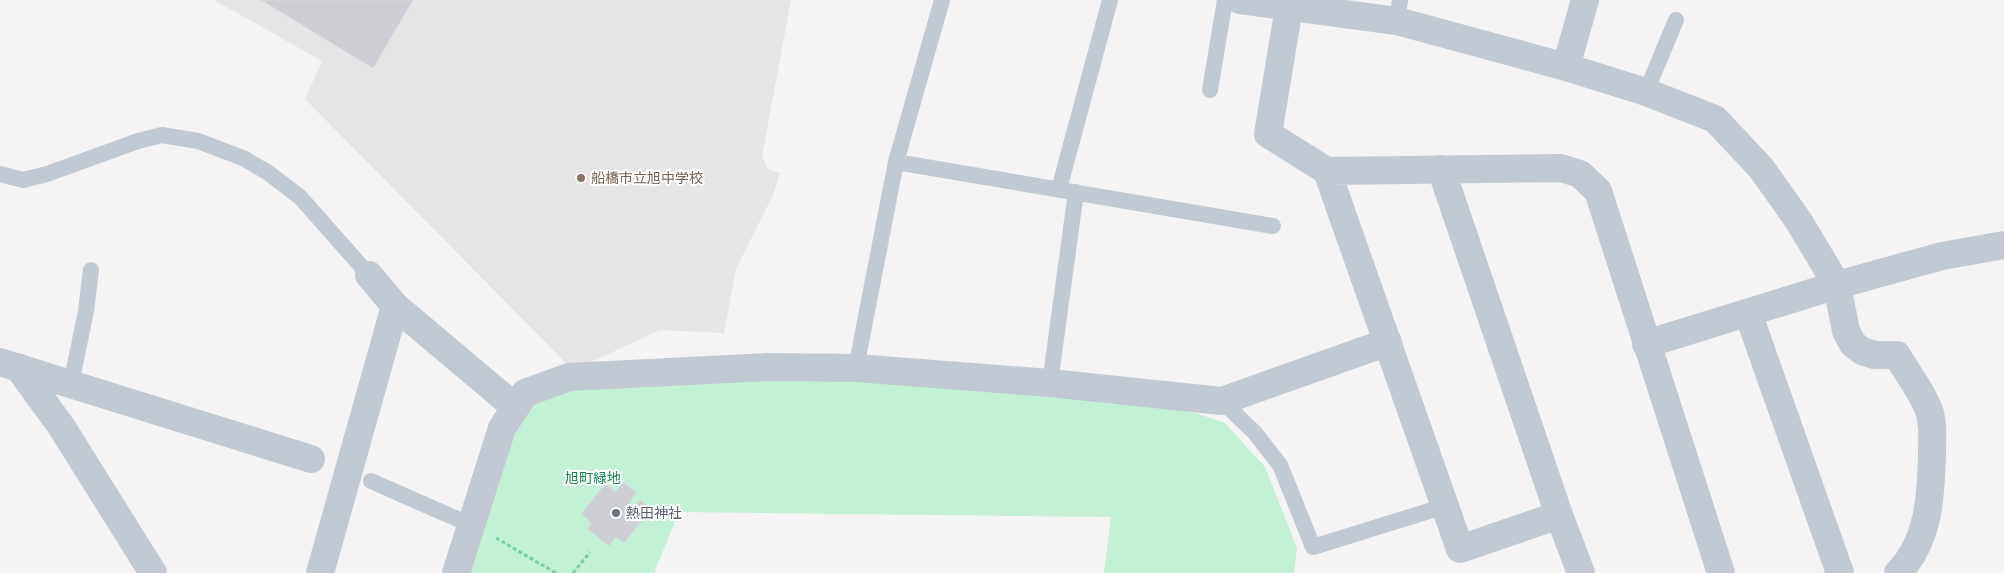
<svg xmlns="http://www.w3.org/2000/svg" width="2004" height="573" font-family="'PT Sans Narrow','Noto Sans JP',sans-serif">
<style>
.education{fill:#e6e4e5}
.green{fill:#c3f1d5}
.building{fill:#cdcfd5;stroke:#d7d9de}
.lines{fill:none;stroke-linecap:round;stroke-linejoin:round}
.path{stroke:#7ad0a6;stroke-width:3;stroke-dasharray:4 2.5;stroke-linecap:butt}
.service{stroke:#c1cad2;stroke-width:16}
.minor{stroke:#c1cad2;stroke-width:28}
.education-dot{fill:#8d6e63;stroke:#fff;stroke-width:2}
.worship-dot{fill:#6b7280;stroke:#fff;stroke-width:2}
.labels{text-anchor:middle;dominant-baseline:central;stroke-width:4;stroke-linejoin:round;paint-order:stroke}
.education-label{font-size:14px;fill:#785e54;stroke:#fff;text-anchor:start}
.park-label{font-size:14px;fill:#17864f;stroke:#fff}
.worship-label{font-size:14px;fill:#5b616d;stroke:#fff;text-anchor:start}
</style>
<rect width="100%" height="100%" fill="#f5f3f3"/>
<path class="education" d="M214,0H791L762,156L768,169L780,173L773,195L736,269L724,333L660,330L589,363H566L305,99L322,61Z"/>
<path class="green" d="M769,378L857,381L1048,393L1181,408L1225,423L1265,467L1297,548L1294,573H1104L1111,517L679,512L654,573H466L512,433L533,401L565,388Z"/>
<path class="building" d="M261,0H413L373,68Z
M623,482L636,493L629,502L635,507L640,500L651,509L624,543L616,537L609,546L588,529L592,523L581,514L605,484L616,492Z"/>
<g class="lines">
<path class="path" d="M496,538L556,573
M573,573L590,552"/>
<path class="service" d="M1397,21L1400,0
M1210,90L1225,0
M1646,92L1676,20
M896,162L1273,226
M0,174L23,180L47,174L138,141L162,135L198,141L243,158L267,172L300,197L369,275
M1059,189L1110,0
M856,368L896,162L942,0
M1050,383L1076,192
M71,384L86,311L91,270
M1222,401L1255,433L1280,465L1313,547L1445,506
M371,481L471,525"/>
<path class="minor" d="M1240,0L1397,21L1566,67L1646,92L1715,119L1761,168L1798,220L1837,285L1846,331L1853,344L1862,351L1875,355H1897C1906,371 1922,392 1928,408C1934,422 1932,439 1932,454C1931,496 1929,541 1898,573
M1289,7L1268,134L1327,171L1561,168L1580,174L1598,191L1721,573
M1566,67L1585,0
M1441,169L1559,515L1581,573
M1327,171L1460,549L1559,515
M369,275L395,306L515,407
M1748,313L1840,573
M1646,344L1837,285L1942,256L2004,245
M0,362L311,459
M18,367L61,426L153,573
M320,573L395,306
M456,573L502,428L525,393L569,377L768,367L856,368L1050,383L1222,401L1388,342"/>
</g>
<circle class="education-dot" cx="581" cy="178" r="5"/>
<circle class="worship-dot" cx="616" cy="513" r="5"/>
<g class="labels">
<g class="education-label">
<text x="591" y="178">船橋市立旭中学校</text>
</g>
<g class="park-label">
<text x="593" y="478">旭町緑地</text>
</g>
<g class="worship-label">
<text x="626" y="513">熱田神社</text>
</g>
</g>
</svg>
